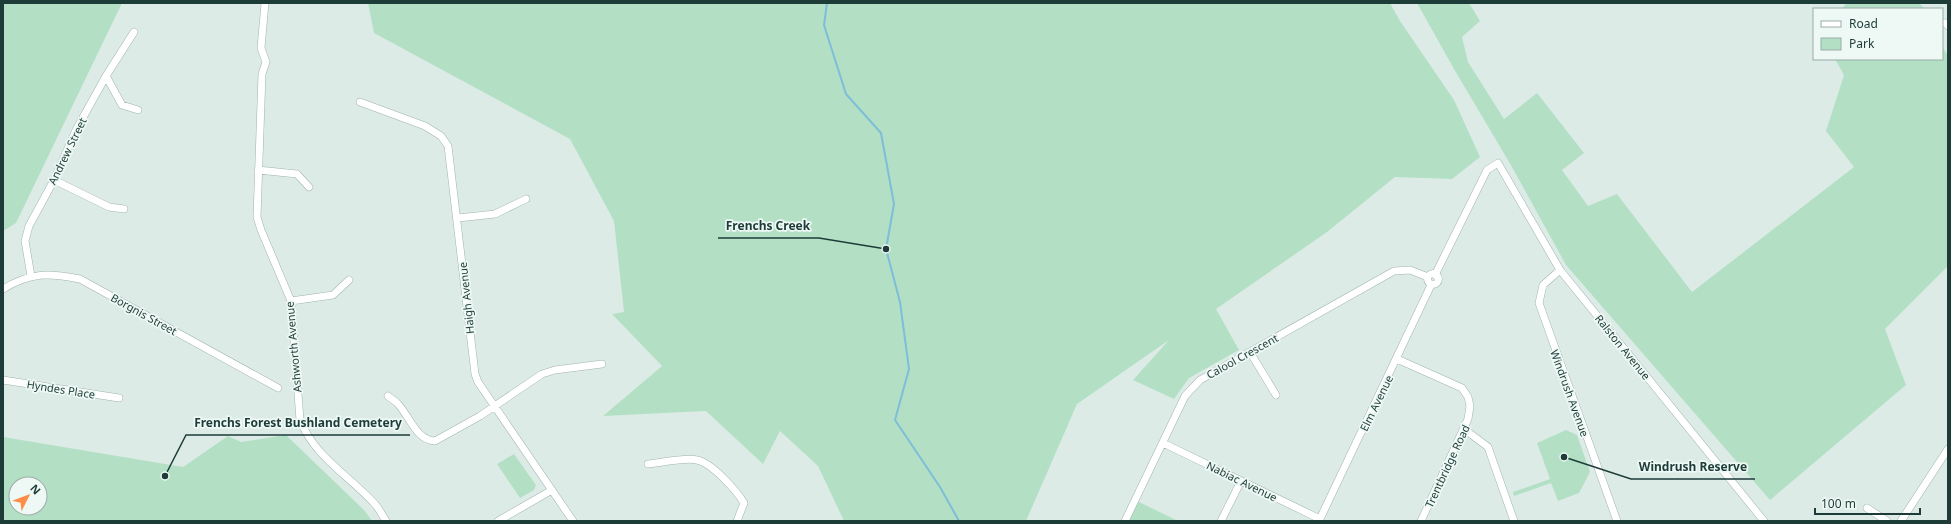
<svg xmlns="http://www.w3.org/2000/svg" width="1951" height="524" font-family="'Noto Sans',sans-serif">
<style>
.green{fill:#b3e0c5;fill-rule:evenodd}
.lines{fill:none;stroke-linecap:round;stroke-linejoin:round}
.stream{stroke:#7dbed8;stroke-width:2}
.minor-casing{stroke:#a0b3af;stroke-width:8}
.minor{stroke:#fff;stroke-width:7}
.labels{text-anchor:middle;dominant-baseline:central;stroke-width:3.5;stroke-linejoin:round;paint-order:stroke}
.street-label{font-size:11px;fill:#1d3c38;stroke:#eef8f4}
.leader{fill:none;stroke:#1d3c38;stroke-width:1.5}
.callout-dot{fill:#1d3c38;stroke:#eef8f4;stroke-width:1.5}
.callout-label{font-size:12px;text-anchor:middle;font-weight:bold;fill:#1d3c38;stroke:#eef8f4;stroke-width:3.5;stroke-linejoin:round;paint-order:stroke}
</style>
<rect width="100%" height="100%" fill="#ddebe7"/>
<path class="green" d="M3,3H122L16,223L3,231Z
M368,3H1390L1400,21L1454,100L1480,157L1452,179L1395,177L1327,232L1216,309L1239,350L1189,378L1174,399L1133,380L1169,340L1077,404L1026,521H844L818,466L780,431L763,464L706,411L603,416L662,366L612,314L624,312L614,221L570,139L374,33Z
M1417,3H1469L1480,21L1462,37L1468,62L1504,119L1537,93L1584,153L1562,170L1588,206L1617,194L1692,292L1854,167L1826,131L1844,75L1835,59H1942V47L1948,55V266L1885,329L1906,385L1770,500L1566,265L1512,167L1454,69Z
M1846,3H1919L1925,9H1842Z
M1566,430L1577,435L1590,472L1579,493L1558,501L1551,483L1514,496L1513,492L1550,479L1537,443Z
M286,435L365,511L372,521H3V437L183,467L228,436L241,442ZM16,484H40V508H16Z
M514,454L536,485L534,490L520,498L497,464Z
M1135,500L1178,521H1125Z"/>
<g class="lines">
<path class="stream" d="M827,3L824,25L846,94L881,133L894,204L886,249L900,302L909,369L895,420L940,487L959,521"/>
<g class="minor-casing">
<path id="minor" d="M265,3L261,48L266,62L262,74L257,217L261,230L291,301L300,420C315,457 348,475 374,503C379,508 382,515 386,521
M1945,23L1948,26
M106,76L122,105L138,110
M360,102L425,126L441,136L448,146L475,374L478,382L573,521
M258,170L297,174L309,187
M54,180L109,207L124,209
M458,218L495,214L526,199
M1560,270L1543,285L1539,303L1617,521
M1427.5 279a5.5 5.5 0 1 1 11 0a5.5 5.5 0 1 1-11 0Z
M1435,275L1487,170L1498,163L1560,270L1764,521
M31,276L25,241L29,226L54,180L76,130L106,76L134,32
M3,289C31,272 49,273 80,279L278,388
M291,301L333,295L349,280
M1250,352L1276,395
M1397,359L1462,388L1468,397L1470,406L1468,419L1421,521
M3,380L119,398
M388,396C391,399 396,401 398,404C410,417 416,440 435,441L480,416L542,374L555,370L602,364
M1464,429L1488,447L1514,521
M1163,443L1320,519
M648,464C661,463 685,457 697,460C712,463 736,490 744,503L737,521
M1867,508L1887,521
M498,521L552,490
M1125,521L1185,396L1200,380L1394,271L1410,270L1428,277
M1221,521L1241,481
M1319,521L1431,285
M1901,521L1948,449"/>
</g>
<use href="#minor" class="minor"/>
</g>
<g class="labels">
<g class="street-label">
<text transform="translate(67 151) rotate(-64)">Andrew Street</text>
<text transform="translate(466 298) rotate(-96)">Haigh Avenue</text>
<text transform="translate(144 314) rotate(29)">Borgnis Street</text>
<text transform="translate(293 347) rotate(-95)">Ashworth Avenue</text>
<text transform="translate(1623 347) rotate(51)">Ralston Avenue</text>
<text transform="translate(1242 356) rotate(-29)">Calool Crescent</text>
<text transform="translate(61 389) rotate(9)">Hyndes Place</text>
<text transform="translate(1570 393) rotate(70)">Windrush Avenue</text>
<text transform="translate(1376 403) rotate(-64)">Elm Avenue</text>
<text transform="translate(1447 466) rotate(-65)">Trentbridge Road</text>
<text transform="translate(1242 481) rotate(26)">Nabiac Avenue</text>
</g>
</g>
<path class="leader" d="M886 249L819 238H718M165 476L186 435H410M1564 457L1631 479H1755"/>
<g class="callout-dot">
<circle cx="886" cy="249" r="4"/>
<circle cx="165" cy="476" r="4"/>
<circle cx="1564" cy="457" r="4"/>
</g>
<g class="callout-label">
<text x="768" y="230">Frenchs Creek</text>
<text x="298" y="427">Frenchs Forest Bushland Cemetery</text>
<text x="1693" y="471">Windrush Reserve</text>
</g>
<rect width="1951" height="524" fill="none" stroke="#1d3c38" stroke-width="8"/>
<rect x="1813" y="8" width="130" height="52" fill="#eef8f4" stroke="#9aada9"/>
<rect x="1821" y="21" width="20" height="6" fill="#ffffff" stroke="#9aada9"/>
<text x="1849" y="28" font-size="12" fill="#1d3c38">Road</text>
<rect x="1821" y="38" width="20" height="12" fill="#b3e0c5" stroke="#9aada9"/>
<text x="1849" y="48" font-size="12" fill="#1d3c38">Park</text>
<g transform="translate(28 496) rotate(48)"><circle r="19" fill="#eef8f4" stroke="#9aada9"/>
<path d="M0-3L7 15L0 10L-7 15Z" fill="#ff8d47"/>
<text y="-6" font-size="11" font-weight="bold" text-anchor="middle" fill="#1d3c38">N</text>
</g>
<path d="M1815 508v6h105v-6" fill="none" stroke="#1d3c38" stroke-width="2"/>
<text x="1821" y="508" font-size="12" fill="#1d3c38" stroke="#eef8f4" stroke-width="3" paint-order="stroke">100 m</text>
</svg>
